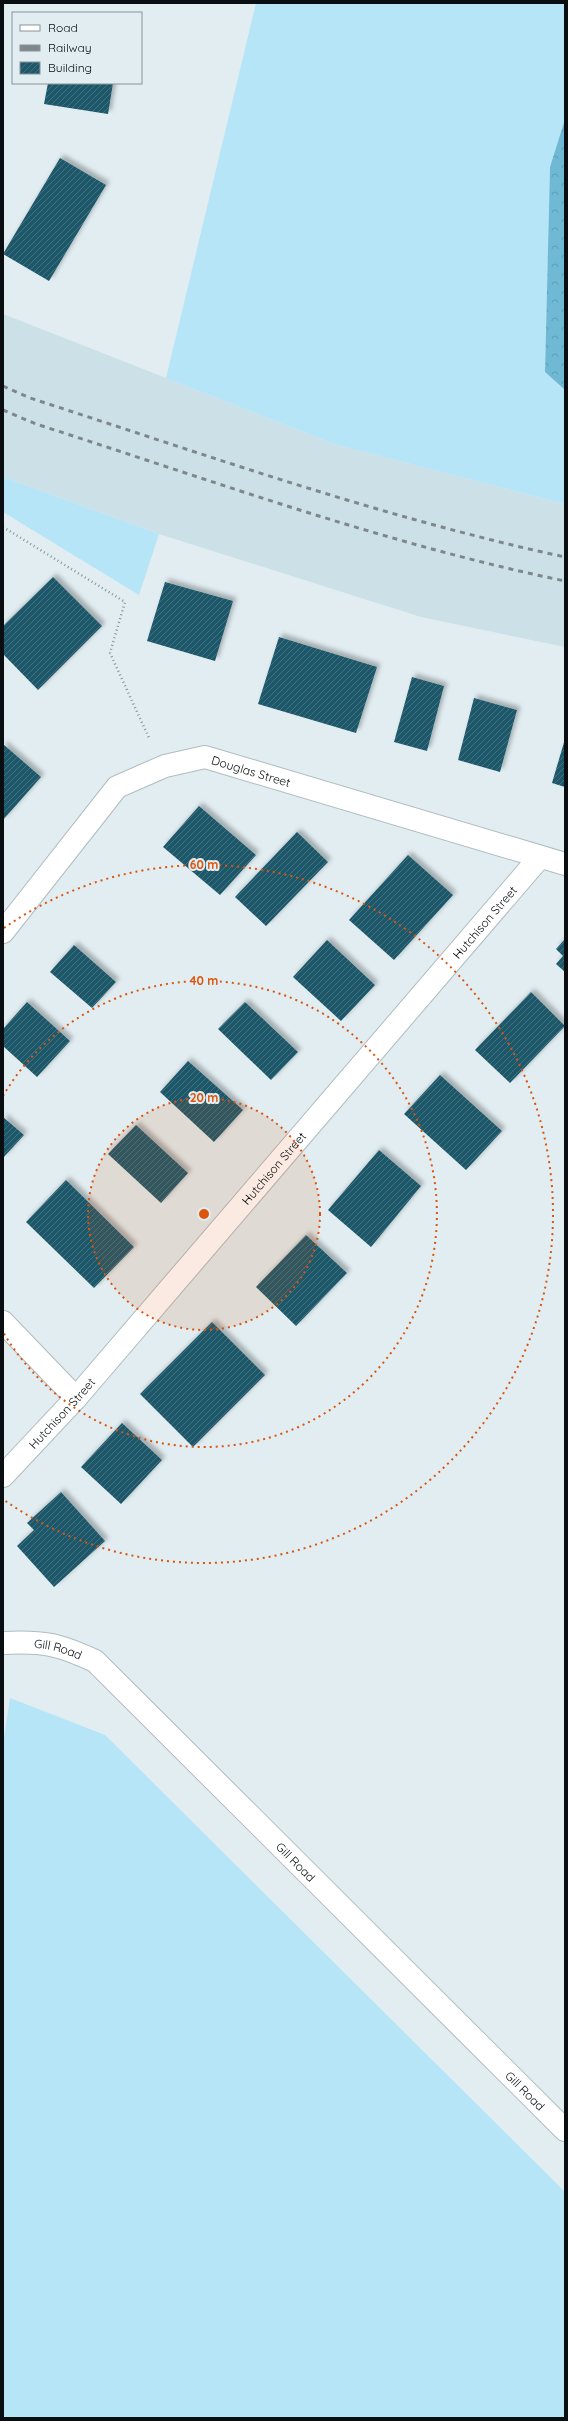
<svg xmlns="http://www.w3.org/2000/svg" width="568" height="2421" font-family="Quicksand,sans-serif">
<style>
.built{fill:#cce0e8}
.grass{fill:#b6e5f7}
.forest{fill:url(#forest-crowns)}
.building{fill:url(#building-hatch);filter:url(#shadow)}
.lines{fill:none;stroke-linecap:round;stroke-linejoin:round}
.minor-casing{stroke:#b0bcc0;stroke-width:24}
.path{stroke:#8a9296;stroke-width:2.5;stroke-dasharray:1 3;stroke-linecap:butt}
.minor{stroke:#fff;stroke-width:22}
.rail{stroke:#7f878a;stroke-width:3;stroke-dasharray:5 5;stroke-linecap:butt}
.ring{fill:none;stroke:#dd550c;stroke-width:2;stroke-dasharray:2 4}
.labels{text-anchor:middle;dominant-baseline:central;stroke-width:4;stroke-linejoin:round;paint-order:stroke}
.street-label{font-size:12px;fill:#0a0e10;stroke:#e1edf1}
.centre{fill:#dd550c;stroke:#e1edf1;stroke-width:2}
.ring-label{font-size:12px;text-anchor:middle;font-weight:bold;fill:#dd550c;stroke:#e1edf1;stroke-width:4;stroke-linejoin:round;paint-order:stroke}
</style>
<defs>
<pattern id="forest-crowns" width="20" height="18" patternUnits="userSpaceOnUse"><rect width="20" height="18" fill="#6fb9d4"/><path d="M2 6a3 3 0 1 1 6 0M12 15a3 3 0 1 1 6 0" fill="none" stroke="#5f9eb5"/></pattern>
<pattern id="building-hatch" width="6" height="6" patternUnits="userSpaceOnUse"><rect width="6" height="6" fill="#1f586b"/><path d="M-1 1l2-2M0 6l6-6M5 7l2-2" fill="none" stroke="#45707e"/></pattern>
<filter id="shadow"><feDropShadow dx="3.5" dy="-3.5" stdDeviation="2" flood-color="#0004"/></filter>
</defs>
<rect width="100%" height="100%" fill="#e1edf1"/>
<path class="built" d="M3,314L334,444L565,504V647L421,617L159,534L3,477Z"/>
<path class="grass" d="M256,3H565V119L550,167L545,372L565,390V504L334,444L166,378Z
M3,477L159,534L139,595L3,512Z
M10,1698L105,1735L565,2192V2418H3V1744Z"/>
<path class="forest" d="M565,119V390L545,372L550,167Z"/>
<path class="building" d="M48,83H113L108,114L44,104Z
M60,158L106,185L49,281L3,254Z
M53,577L102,626L38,690L3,654V626Z
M165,582L233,601L215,661L147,641Z
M279,637L377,667L356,733L258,704Z
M412,677L444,686L427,751L394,742Z
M474,698L517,710L500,772L458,760Z
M565,739V787L552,783Z
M3,744L41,777L3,820Z
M199,806L256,855L220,895L163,847Z
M297,832L328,862L266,926L235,897Z
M408,855L453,895L394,960L349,920Z
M565,939V972L556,964L563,956L556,949Z
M327,940L375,985L341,1021L293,977Z
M74,945L116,982L92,1008L50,972Z
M531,992L565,1026L510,1083L475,1050Z
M27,1002L70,1041L37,1077L3,1046V1029Z
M245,1002L298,1052L271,1080L218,1029Z
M188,1061L243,1110L214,1142L160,1092Z
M440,1075L502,1131L466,1170L404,1114Z
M3,1117L24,1135L3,1158Z
M136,1125L188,1173L161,1203L108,1154Z
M379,1150L421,1186L371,1247L328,1210Z
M66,1180L134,1247L94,1288L26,1222Z
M306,1235L347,1273L296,1326L256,1287Z
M212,1322L265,1375L193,1447L140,1394Z
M122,1423L162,1460L121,1504L81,1467Z
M61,1492L105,1541L54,1587L17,1546L34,1530L27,1523Z"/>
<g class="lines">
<g class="minor-casing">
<g id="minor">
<path id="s1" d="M3,932L117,787L165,766L205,757L565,864"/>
<path d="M3,1322L76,1398"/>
<path id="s2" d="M3,1476L76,1398L540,857"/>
<path id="s3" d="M3,1643C44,1641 58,1644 95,1661L565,2130"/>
</g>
</g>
<path class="path" d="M3,527L125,602L110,653L149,738"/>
<use href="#minor" class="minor"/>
<path class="rail" d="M3,386L30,398C207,455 383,518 565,557
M3,410L36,424C211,480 385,544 565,581"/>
</g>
<circle cx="204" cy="1214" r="116" fill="#dd550c" fill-opacity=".12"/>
<g class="ring">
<circle cx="204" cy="1214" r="116"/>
<path d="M3 1096A233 233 0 1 1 3 1332"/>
<path d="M4 928A349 349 0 1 1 4 1500"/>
</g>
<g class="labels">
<g class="street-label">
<text stroke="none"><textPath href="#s1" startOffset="326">Douglas Street</textPath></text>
<text stroke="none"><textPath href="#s2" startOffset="734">Hutchison Street</textPath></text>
<text stroke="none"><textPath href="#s2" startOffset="410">Hutchison Street</textPath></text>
<text stroke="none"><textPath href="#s2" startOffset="86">Hutchison Street</textPath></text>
<text stroke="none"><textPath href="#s3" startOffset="56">Gill Road</textPath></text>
<text stroke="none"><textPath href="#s3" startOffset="379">Gill Road</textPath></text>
<text stroke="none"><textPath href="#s3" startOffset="703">Gill Road</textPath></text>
</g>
</g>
<circle cx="204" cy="1214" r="6" class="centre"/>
<g class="ring-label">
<text x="204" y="869">60 m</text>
<text x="204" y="985">40 m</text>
<text x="204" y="1102">20 m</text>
</g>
<rect width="568" height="2421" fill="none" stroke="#0a0e10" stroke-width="8"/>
<rect x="12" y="12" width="130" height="72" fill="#e1edf1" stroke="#8b9497"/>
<rect x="20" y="25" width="20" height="6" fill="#ffffff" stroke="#8b9497"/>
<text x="48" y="32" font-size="12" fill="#0a0e10">Road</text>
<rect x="20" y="45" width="20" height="6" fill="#7f878a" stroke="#8b9497"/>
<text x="48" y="52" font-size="12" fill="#0a0e10">Railway</text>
<rect x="20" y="62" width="20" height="12" fill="url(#building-hatch)" stroke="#8b9497"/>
<text x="48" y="72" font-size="12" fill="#0a0e10">Building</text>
</svg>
